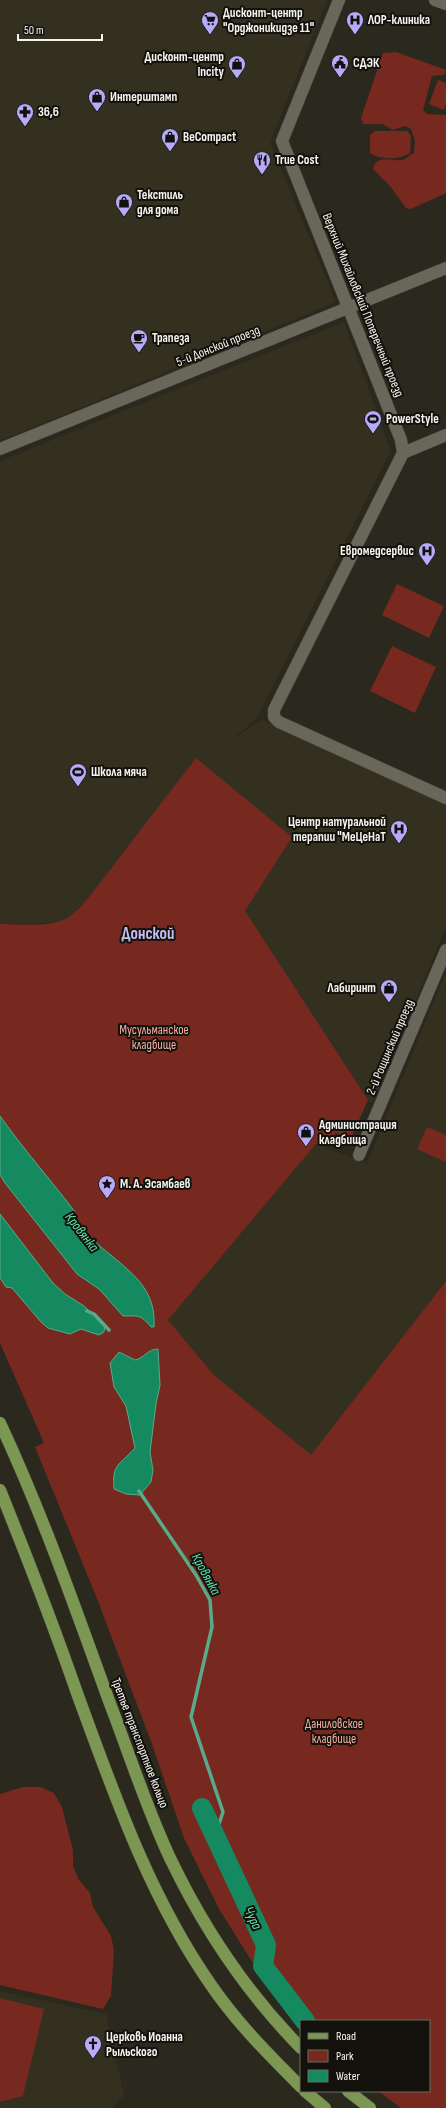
<svg xmlns="http://www.w3.org/2000/svg" width="446" height="2108" font-family="'Sofia Sans Condensed',sans-serif">
<style>
.built{fill:#343020}
.green{fill:#77291f}
.water{fill:#158a60;stroke:#58aa8b}
.lines{fill:none;stroke-linecap:round;stroke-linejoin:round}
.stream{stroke:#58aa8b;stroke-width:3.5}
.river{stroke:#158a60;stroke-width:20}
.street-casing{stroke:#45433b;stroke-width:13}
.secondary-casing{stroke:#45433b;stroke-width:13}
.primary-casing{stroke:#45433b;stroke-width:13}
.street{stroke:#69665a;stroke-width:12}
.secondary{stroke:#69665a;stroke-width:12}
.primary{stroke:#7c9751;stroke-width:12}
.labels{text-anchor:middle;dominant-baseline:central;stroke-width:4;stroke-linejoin:round;paint-order:stroke}
.poi-label{font-size:13px;font-weight:bold;fill:#f6f4ee;stroke:#12110c;text-anchor:start}
.street-label{font-size:13px;fill:#f6f4ee;stroke:#12110c}
.park-label{font-size:13px;fill:#f6ada1;stroke:#12110c}
.water-label{font-size:14px;font-style:italic;fill:#5ce7ac;stroke:#12110c}
.district-label{font-size:17px;font-weight:bold;fill:#c4bcf5;stroke:#12110c}
</style>
<rect width="100%" height="100%" fill="#2b281e"/>
<path class="built" d="M0,0H327L270,142L336,302L0,441Z
M344,322L391,451L256,719L231,740L262,720L446,804V927L373,1103L368,1100L343,1065L244,911L197,758L89,897L74,913L62,921L48,923L0,924V461Z
M446,972V1281L311,1456L214,1375L168,1320L316,1144L367,1164Z
M0,1991L106,2014L124,2095L112,2108H0Z"/>
<path class="green" d="M396,52L446,70L444,75L432,76L423,110L427,114L446,115V193L411,209L406,208L390,186L373,169C377,153 391,162 403,160C406,159 410,155 414,153L415,141L411,129L405,126L393,130L382,124H363L361,118L383,53Z
M438,80L446,83V104L444,110L429,104Z
M375,131H407L411,136L410,153C400,160 380,160 370,153V135Z
M397,584L444,606L429,638L382,615Z
M392,646L436,667L415,713L370,691Z
M196,758L292,837L245,911L368,1100L350,1140L336,1133L330,1139L316,1144L168,1320L214,1375L311,1455L446,1281V2108H401L378,2091H429V2021L301,2022L287,2007L251,1960L219,1909L184,1838L152,1744L98,1601L35,1447L44,1443L0,1343V924C17,924 48,927 63,920C74,915 81,906 89,897Z
M427,1127L446,1135V1162L417,1149Z
M23,1787H40L54,1793L62,1807L73,1850V1866L79,1880L90,1893L93,1907L111,1936L114,1950L111,1996L103,2009L0,1985V1794Z
M0,1998L44,2009L23,2096L0,2102Z"/>
<path class="water" d="M0,1116C24,1150 51,1180 75,1212L71,1217C83,1232 97,1244 112,1256C136,1276 156,1292 154,1327H151C140,1314 139,1316 123,1316L99,1289L77,1274L5,1183L0,1175Z
M0,1214L53,1283L65,1294L84,1306L105,1326L104,1332L99,1335L81,1329L70,1334L48,1328L41,1322L12,1288L6,1287L0,1278Z
M158,1349L160,1385L156,1404L150,1452L153,1470L151,1482L140,1495L126,1494L114,1489C112,1463 119,1466 135,1448L126,1406L114,1387L110,1363L119,1352L135,1360C144,1358 148,1349 158,1349Z"/>
<g class="lines">
<path class="stream" d="M87,1311L94,1314L109,1330
M139,1491L196,1575L210,1600L212,1627L191,1717L223,1812L215,1836"/>
<path class="river" d="M202,1808L266,1945L263,1966L305,2021"/>
<g class="street-casing">
<path id="street" d="M339,0L282,141L401,440L403,453L274,710V717L279,722L446,798
M0,449L446,268
M403,453L446,435
M359,1155L446,950"/>
</g>
<g class="secondary-casing">
<path id="secondary" d="M435,0L446,4"/>
</g>
<g class="primary-casing">
<path id="primary" d="M0,1423C42,1513 75,1607 109,1701C129,1753 146,1807 170,1858C203,1927 247,1993 301,2048
M0,1490C27,1557 53,1624 77,1693C114,1794 149,1896 211,1985C237,2023 269,2055 301,2087
M305,2091L325,2108
M348,2091L370,2108"/>
</g>
<use href="#street" class="street"/>
<use href="#secondary" class="secondary"/>
<use href="#primary" class="primary"/>
</g>
<defs>
<g id="supermarket-pin" transform="scale(0.9)"><path d="M0 17L-7.5 6A9.5 9.5 0 1 1 7.5 6Z" fill="#b7abf8" stroke="#12110c"/><path d="M-6-5.5h2.5l.6 2H6L4.5 2H-2.5L-4.4-4H-6ZM-1.5 3.2a1.3 1.3 0 1 0 .1 0ZM3 3.2a1.3 1.3 0 1 0 .1 0Z" fill="#111"/></g>
<g id="hospital-pin" transform="scale(0.9)"><path d="M0 17L-7.5 6A9.5 9.5 0 1 1 7.5 6Z" fill="#b7abf8" stroke="#12110c"/><path d="M-5-5h3v3.5h4V-5h3V5h-3V1.5h-4V5h-3Z" fill="#111"/></g>
<g id="civic-pin" transform="scale(0.9)"><path d="M0 17L-7.5 6A9.5 9.5 0 1 1 7.5 6Z" fill="#b7abf8" stroke="#12110c"/><path d="M-.6-6.5H3V-4.5H.6V-3L4-1V1h2V6H-6V1h2V-1L-.6-3ZM-1.2 2.5V6h2.4V2.5Z" fill="#111"/></g>
<g id="shop-pin" transform="scale(0.9)"><path d="M0 17L-7.5 6A9.5 9.5 0 1 1 7.5 6Z" fill="#b7abf8" stroke="#12110c"/><path d="M-5-2.5h2.3a2.7 3.5 0 0 1 5.4 0H5L5.5 6h-11ZM-1.5-2.5h3a1.5 2.3 0 0 0-3 0Z" fill="#111"/></g>
<g id="pharmacy-pin" transform="scale(0.9)"><path d="M0 17L-7.5 6A9.5 9.5 0 1 1 7.5 6Z" fill="#b7abf8" stroke="#12110c"/><path d="M-2-6h4v4h4v4h-4v4h-4v-4h-4v-4h4Z" fill="#111"/></g>
<g id="restaurant-pin" transform="scale(0.9)"><path d="M0 17L-7.5 6A9.5 9.5 0 1 1 7.5 6Z" fill="#b7abf8" stroke="#12110c"/><path d="M-5-6h1v4h1v-4h1v4h1v-4h1v5L-1.5 .5V6h-2V.5L-5-1ZM5-6V6H3V1.5H1.5Q1.5-4 5-6Z" fill="#111"/></g>
<g id="cafe-pin" transform="scale(0.9)"><path d="M0 17L-7.5 6A9.5 9.5 0 1 1 7.5 6Z" fill="#b7abf8" stroke="#12110c"/><path d="M-5.5-4.5H6V0H3Q3 3.5 0 3.5H-2.5Q-5.5 3.5-5.5 0ZM3-3.2v2h1.7v-2ZM-6 4.5H4V6H-6Z" fill="#111"/></g>
<g id="stadium-pin" transform="scale(0.9)"><path d="M0 17L-7.5 6A9.5 9.5 0 1 1 7.5 6Z" fill="#b7abf8" stroke="#12110c"/><path d="M0-5a6.5 5 0 1 0 0 10a6.5 5 0 1 0 0-10ZM-3.5-1.8h7v3.6h-7Z" fill="#111"/></g>
<g id="sight-pin" transform="scale(0.9)"><path d="M0 17L-7.5 6A9.5 9.5 0 1 1 7.5 6Z" fill="#b7abf8" stroke="#12110c"/><path d="M0-6L1.8-2.2L6-1.7L2.9 1.2L3.7 5.4L0 3.3L-3.7 5.4L-2.9 1.2L-6-1.7L-1.8-2.2Z" fill="#111"/></g>
<g id="church-pin" transform="scale(0.9)"><path d="M0 17L-7.5 6A9.5 9.5 0 1 1 7.5 6Z" fill="#b7abf8" stroke="#12110c"/><path d="M-1.2-6h2.4v3.5h3.3v2.4h-3.3V6h-2.4V-.1h-3.3v-2.4h3.3Z" fill="#111"/></g>
</defs>
<g fill-rule="evenodd">
<use href="#supermarket-pin" x="210" y="20"/>
<use href="#hospital-pin" x="355" y="20"/>
<use href="#civic-pin" x="340" y="63"/>
<use href="#shop-pin" x="237" y="64"/>
<use href="#shop-pin" x="97" y="97"/>
<use href="#pharmacy-pin" x="25" y="112"/>
<use href="#shop-pin" x="170" y="137"/>
<use href="#restaurant-pin" x="262" y="160"/>
<use href="#shop-pin" x="124" y="202"/>
<use href="#cafe-pin" x="139" y="338"/>
<use href="#stadium-pin" x="373" y="419"/>
<use href="#hospital-pin" x="427" y="551"/>
<use href="#stadium-pin" x="78" y="772"/>
<use href="#hospital-pin" x="399" y="829"/>
<use href="#shop-pin" x="389" y="988"/>
<use href="#shop-pin" x="306" y="1132"/>
<use href="#sight-pin" x="107" y="1184"/>
<use href="#church-pin" x="93" y="2044"/>
</g>
<g class="labels">
<g class="poi-label">
<text x="223" y="13">Дисконт-центр<tspan x="223" dy="15">"Орджоникидзе 11"</tspan></text>
<text x="368" y="20">ЛОР-клиника</text>
<text x="224" y="57" text-anchor="end">Дисконт-центр<tspan x="224" dy="15">Incity</tspan></text>
<text x="353" y="63">СДЭК</text>
<text x="110" y="97">Интерштамп</text>
<text x="38" y="112">36,6</text>
<text x="183" y="137">BeCompact</text>
<text x="275" y="160">True Cost</text>
<text x="137" y="195">Текстиль<tspan x="137" dy="15">для дома</tspan></text>
<text x="152" y="338">Трапеза</text>
<text x="386" y="419">PowerStyle</text>
<text x="414" y="551" text-anchor="end">Евромедсервис</text>
<text x="91" y="772">Школа мяча</text>
<text x="386" y="822" text-anchor="end">Центр натуральной<tspan x="386" dy="15">терапии "МеЦеНаТ</tspan></text>
<text x="376" y="988" text-anchor="end">Лабиринт</text>
<text x="319" y="1125">Администрация<tspan x="319" dy="15">кладбища</tspan></text>
<text x="120" y="1184">М. А. Эсамбаев</text>
<text x="106" y="2037">Церковь Иоанна<tspan x="106" dy="15">Рыльского</tspan></text>
</g>
<g class="street-label">
<text transform="translate(363 305) rotate(68)">Верхний Михайловский Поперечный проезд</text>
<text transform="translate(218 346) rotate(-22)">5-й Донской проезд</text>
<text transform="translate(390 1047) rotate(-67)">2-й Рощинский проезд</text>
<text transform="translate(140 1743) rotate(69)">Третье транспортное кольцо</text>
</g>
<g class="park-label">
<text x="154" y="1030">Мусульманское<tspan x="154" dy="15">кладбище</tspan></text>
<text x="334" y="1724">Даниловское<tspan x="334" dy="15">кладбище</tspan></text>
</g>
<g class="water-label">
<text transform="translate(82 1232) rotate(52)">Кровянка</text>
<text transform="translate(206 1574) rotate(61)">Кровянка</text>
<text transform="translate(253 1918) rotate(65)">Чура</text>
</g>
<g class="district-label">
<text x="148" y="934">Донской</text>
</g>
</g>
<rect x="300" y="2020" width="130" height="72" fill="#12110c" stroke="#6d6c66"/>
<rect x="308" y="2033" width="20" height="6" fill="#7c9751" stroke="#6d6c66"/>
<text x="336" y="2040" font-size="12" fill="#f6f4ee">Road</text>
<rect x="308" y="2050" width="20" height="12" fill="#77291f" stroke="#6d6c66"/>
<text x="336" y="2060" font-size="12" fill="#f6f4ee">Park</text>
<rect x="308" y="2070" width="20" height="12" fill="#158a60" stroke="#6d6c66"/>
<text x="336" y="2080" font-size="12" fill="#f6f4ee">Water</text>
<path d="M18 34v6h84v-6" fill="none" stroke="#f6f4ee" stroke-width="2"/>
<text x="24" y="34" font-size="12" fill="#f6f4ee" stroke="#12110c" stroke-width="3" paint-order="stroke">50 m</text>
</svg>
